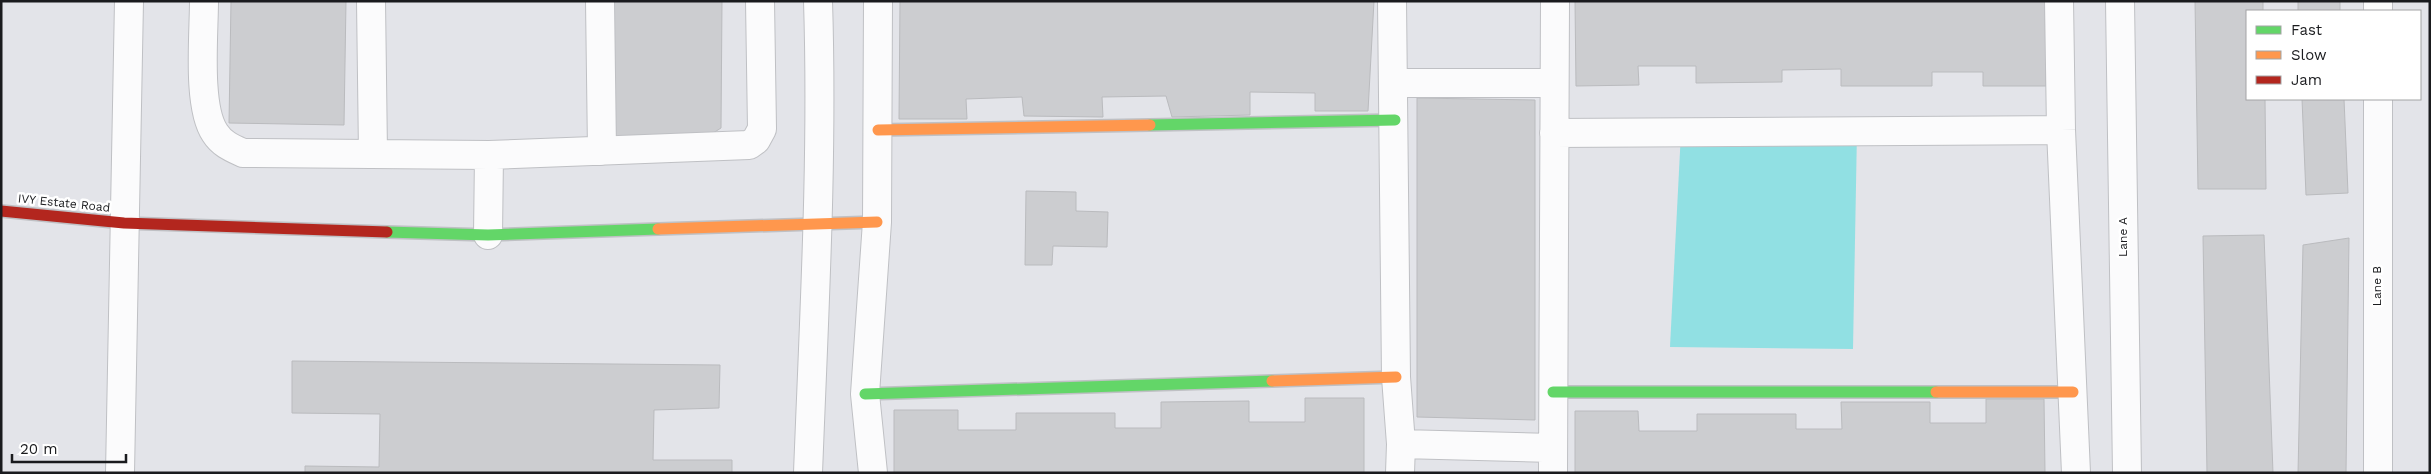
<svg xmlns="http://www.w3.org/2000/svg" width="2431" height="474" font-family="'Work Sans',sans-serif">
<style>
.water{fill:#91e0e3}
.building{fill:#cccdd0;stroke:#babbbe}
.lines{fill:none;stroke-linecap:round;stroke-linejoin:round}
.street-casing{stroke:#bfc0c4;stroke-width:30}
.fast-casing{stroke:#bfc0c4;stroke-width:14}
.slow-casing{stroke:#bfc0c4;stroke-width:14}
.jam-casing{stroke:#bfc0c4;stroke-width:14}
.street{stroke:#fbfbfc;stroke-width:28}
.fast{stroke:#63d668;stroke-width:11}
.slow{stroke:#ff974d;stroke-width:11}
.jam{stroke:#b3261e;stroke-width:11}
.labels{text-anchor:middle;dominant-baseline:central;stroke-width:5;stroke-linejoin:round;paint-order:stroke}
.street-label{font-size:12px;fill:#1a1b1e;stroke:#fff}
</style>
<rect width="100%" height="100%" fill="#e3e4e9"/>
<path class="water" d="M1857,131L1853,349L1670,347L1681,132Z"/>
<path class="building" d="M231,1H346L344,125L229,123Z
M611,1H722L721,128L702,140L610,146Z
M900,1H1374L1368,111H1315V93L1250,92V115L1172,117L1166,96L1102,97L1103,117L1024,116L1022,97L966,99L967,119H899Z
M1575,1H2045L2046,86H1983V72H1932V86H1841V69L1782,70V82L1696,83V66H1638L1639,85L1576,86Z
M2195,1H2263V11H2247V99H2265L2266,189H2198Z
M2298,1H2340V11H2298Z
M1417,98L1535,100V420L1417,417Z
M2302,99H2344L2348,193L2306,195Z
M1026,191L1076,192V211L1108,212L1107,247L1053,246L1052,265H1025Z
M2264,235L2273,473H2207L2203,236Z
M2349,238L2346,473H2298L2303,245Z
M292,361L720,365L719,408L654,410L653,460H732V473H305V466L379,467L380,414L292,413Z
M1305,398H1364V473H894V410H958V430H1016V413H1115V428H1161V402L1249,401V422H1305Z
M1986,399H2044L2045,473H1575V411H1638L1639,431H1697V414H1796V429H1842L1841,402H1930V423H1986Z"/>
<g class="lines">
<g class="street-casing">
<path id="street" d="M204,1C204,34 197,107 215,133C222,144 232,148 243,153L489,155L749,145L756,140L762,129L760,1
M371,1L373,154
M600,1L602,151
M1392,1L1396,377L1401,444L1400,473
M2059,1L2061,130L2076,473
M2120,1L2127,473
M2378,1V11
M1394,83H1554
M1554,133L2061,130
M488,235L489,155
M1401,444L1553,448
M120,473L129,1
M808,473C814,316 823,158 818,1
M873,473L865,394L877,222L878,1
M1553,473L1555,1
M2378,473V99"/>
</g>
<g class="fast-casing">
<path id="fast" d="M1150,125L1395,120
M387,232L488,235L658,229
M1553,392H1936
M865,394L1272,381"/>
</g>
<g class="slow-casing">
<path id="slow" d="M878,130L1150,125
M658,229L877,222
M1272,381L1396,377
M1936,392H2073"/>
</g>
<g class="jam-casing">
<path id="jam" d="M1,211L124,223L387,232"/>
</g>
<use href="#street" class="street"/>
<use href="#fast" class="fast"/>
<use href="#slow" class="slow"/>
<use href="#jam" class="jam"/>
</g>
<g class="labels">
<g class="street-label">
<text transform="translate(64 203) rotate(6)">IVY Estate Road</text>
<text transform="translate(2123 237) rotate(-90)">Lane A</text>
<text transform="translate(2377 286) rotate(-90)">Lane B</text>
</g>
</g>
<rect width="2431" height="474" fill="none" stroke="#1a1b1e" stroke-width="5"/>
<rect x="2246" y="10" width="175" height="90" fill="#ffffff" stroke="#a3a4a5"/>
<rect x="2256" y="26" width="25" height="8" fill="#63d668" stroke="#a3a4a5"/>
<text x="2291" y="35" font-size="15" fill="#1a1b1e">Fast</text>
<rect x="2256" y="51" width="25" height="8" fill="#ff974d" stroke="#a3a4a5"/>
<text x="2291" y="60" font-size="15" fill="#1a1b1e">Slow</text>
<rect x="2256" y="76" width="25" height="8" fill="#b3261e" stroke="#a3a4a5"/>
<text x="2291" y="85" font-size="15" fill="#1a1b1e">Jam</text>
<path d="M12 454v8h114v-8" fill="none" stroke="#1a1b1e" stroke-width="2.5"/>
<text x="20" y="454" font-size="15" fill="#1a1b1e" stroke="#ffffff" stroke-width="4" paint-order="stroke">20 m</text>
</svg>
